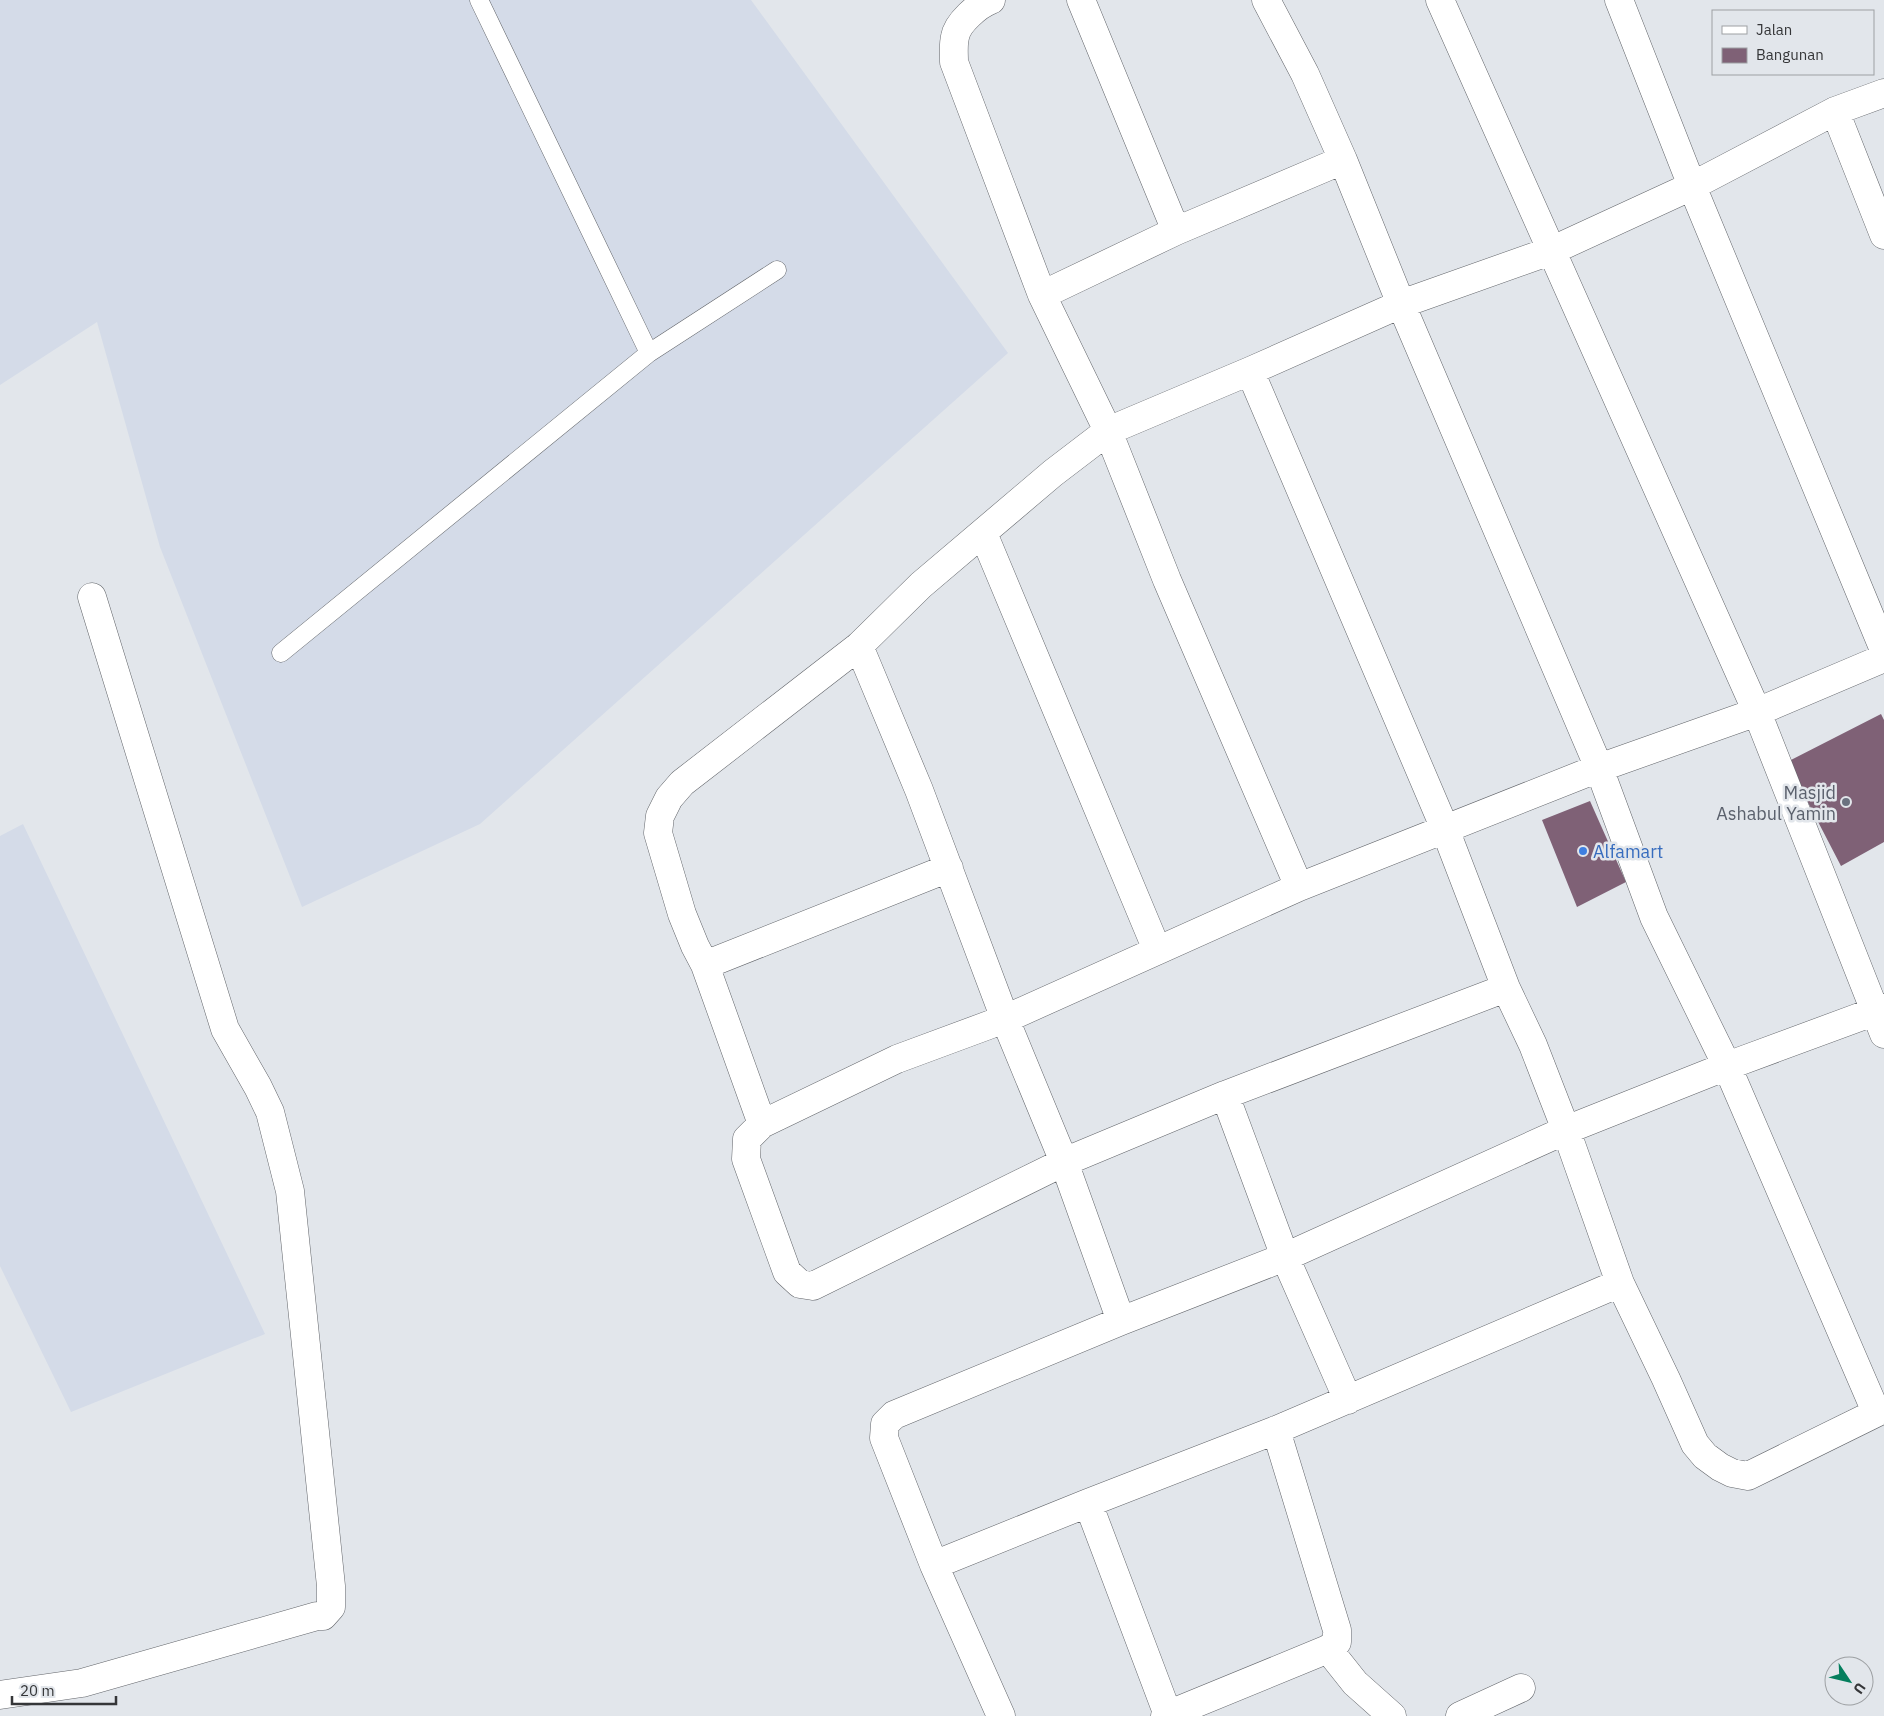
<svg xmlns="http://www.w3.org/2000/svg" width="1884" height="1716" font-family="'IBM Plex Sans',sans-serif">
<style>
.built{fill:#d4dbe8}
.building{fill:#7f6176}
.lines{fill:none;stroke-linecap:round;stroke-linejoin:round}
.lane-casing{stroke:#62656a;stroke-width:19}
.street-casing{stroke:#62656a;stroke-width:29}
.lane{stroke:#fff;stroke-width:18}
.street{stroke:#fff;stroke-width:28}
.worship-dot{fill:#6b7280;stroke:#e2e6eb;stroke-width:2}
.shop-dot{fill:#3f7fe0;stroke:#e2e6eb;stroke-width:2}
.labels{text-anchor:middle;dominant-baseline:central;stroke-width:5;stroke-linejoin:round;paint-order:stroke}
.worship-label{font-size:18px;fill:#5b616d;stroke:#e2e6eb;text-anchor:end}
.shop-label{font-size:18px;fill:#366cbe;stroke:#e2e6eb;text-anchor:start}
</style>
<rect width="100%" height="100%" fill="#e2e6eb"/>
<path class="built" d="M0,0H751L1008,353L480,824L302,907L160,547L97,322L0,385Z
M23,824L265,1334L71,1412L0,1266V836Z"/>
<path class="building" d="M1881,714L1884,720V842L1841,866L1787,762Z
M1590,801L1626,882L1577,907L1542,820Z"/>
<g class="lines">
<g class="lane-casing">
<path id="lane" d="M479,0L649,353
M281,653L649,353L777,270"/>
</g>
<g class="street-casing">
<path id="street" d="M991,0C978,5 957,23 955,37C953,45 954,54 954,62L1042,295L1108,431L1167,580L1299,887
M1081,0L1176,231L1343,160
M1266,0L1305,74L1343,160L1401,304L1599,768L1654,917L1727,1066L1876,1412
M1440,0L1757,712L1884,1034
M1619,0L1692,186L1884,650
M1835,111L1884,235
M1042,295L1176,231
M1250,371L1445,829L1506,988L1533,1045L1566,1130L1620,1283L1666,1379L1695,1444L1705,1456L1720,1467L1732,1473L1748,1476L1884,1409
M983,533L1157,950
M859,646L919,790L1005,1019L1064,1162L1121,1321
M705,965L949,868
M1506,988L1225,1095L1064,1162L813,1286L800,1284L787,1272L746,1159L747,1139L762,1124L897,1059L1005,1019L1299,887L1599,768L1757,712L1884,658
M1225,1095L1285,1257L1348,1400
M762,1124L705,965L695,946L682,914L658,833L660,816L669,798L682,783L859,646L921,585L1053,473L1108,431L1250,371L1401,304L1553,250L1692,186L1835,111L1884,93
M1088,1503L1168,1715
M934,1565L1088,1503L1276,1430L1620,1283
M1328,1649L1355,1683L1392,1716
M0,1695L82,1683L317,1616H323L331,1607V1586L290,1191L270,1112L258,1087L225,1029L92,597
M1001,1716L934,1565L884,1438L885,1424L894,1415L1121,1321L1285,1257L1566,1130L1727,1066L1884,1008
M1165,1716L1328,1649L1337,1642V1630L1276,1430
M1460,1716L1521,1688"/>
</g>
<use href="#lane" class="lane"/>
<use href="#street" class="street"/>
</g>
<circle class="worship-dot" cx="1846" cy="802" r="5"/>
<circle class="shop-dot" cx="1583" cy="851" r="5"/>
<g class="labels">
<g class="worship-label">
<text x="1836" y="792">Masjid<tspan x="1836" dy="21">Ashabul Yamin</tspan></text>
</g>
<g class="shop-label">
<text x="1593" y="851">Alfamart</text>
</g>
</g>
<rect x="1712" y="10" width="162" height="65" fill="#e2e6eb" stroke="#9da0a3"/>
<rect x="1722" y="26" width="25" height="8" fill="#ffffff" stroke="#9da0a3"/>
<text x="1756" y="35" font-size="15" fill="#353638">Jalan</text>
<rect x="1722" y="48" width="25" height="15" fill="#7f6176" stroke="#9da0a3"/>
<text x="1756" y="60" font-size="15" fill="#353638">Bangunan</text>
<g transform="translate(1849 1681) rotate(125)"><circle r="24" fill="#e2e6eb" stroke="#9da0a3"/>
<path d="M0-4L9 19L0 12L-9 19Z" fill="#047e5d"/>
<text y="-8" font-size="14" font-weight="bold" text-anchor="middle" fill="#353638">U</text>
</g>
<path d="M12 1696v8h104v-8" fill="none" stroke="#353638" stroke-width="2.5"/>
<text x="20" y="1696" font-size="15" fill="#353638" stroke="#e2e6eb" stroke-width="4" paint-order="stroke">20 m</text>
</svg>
